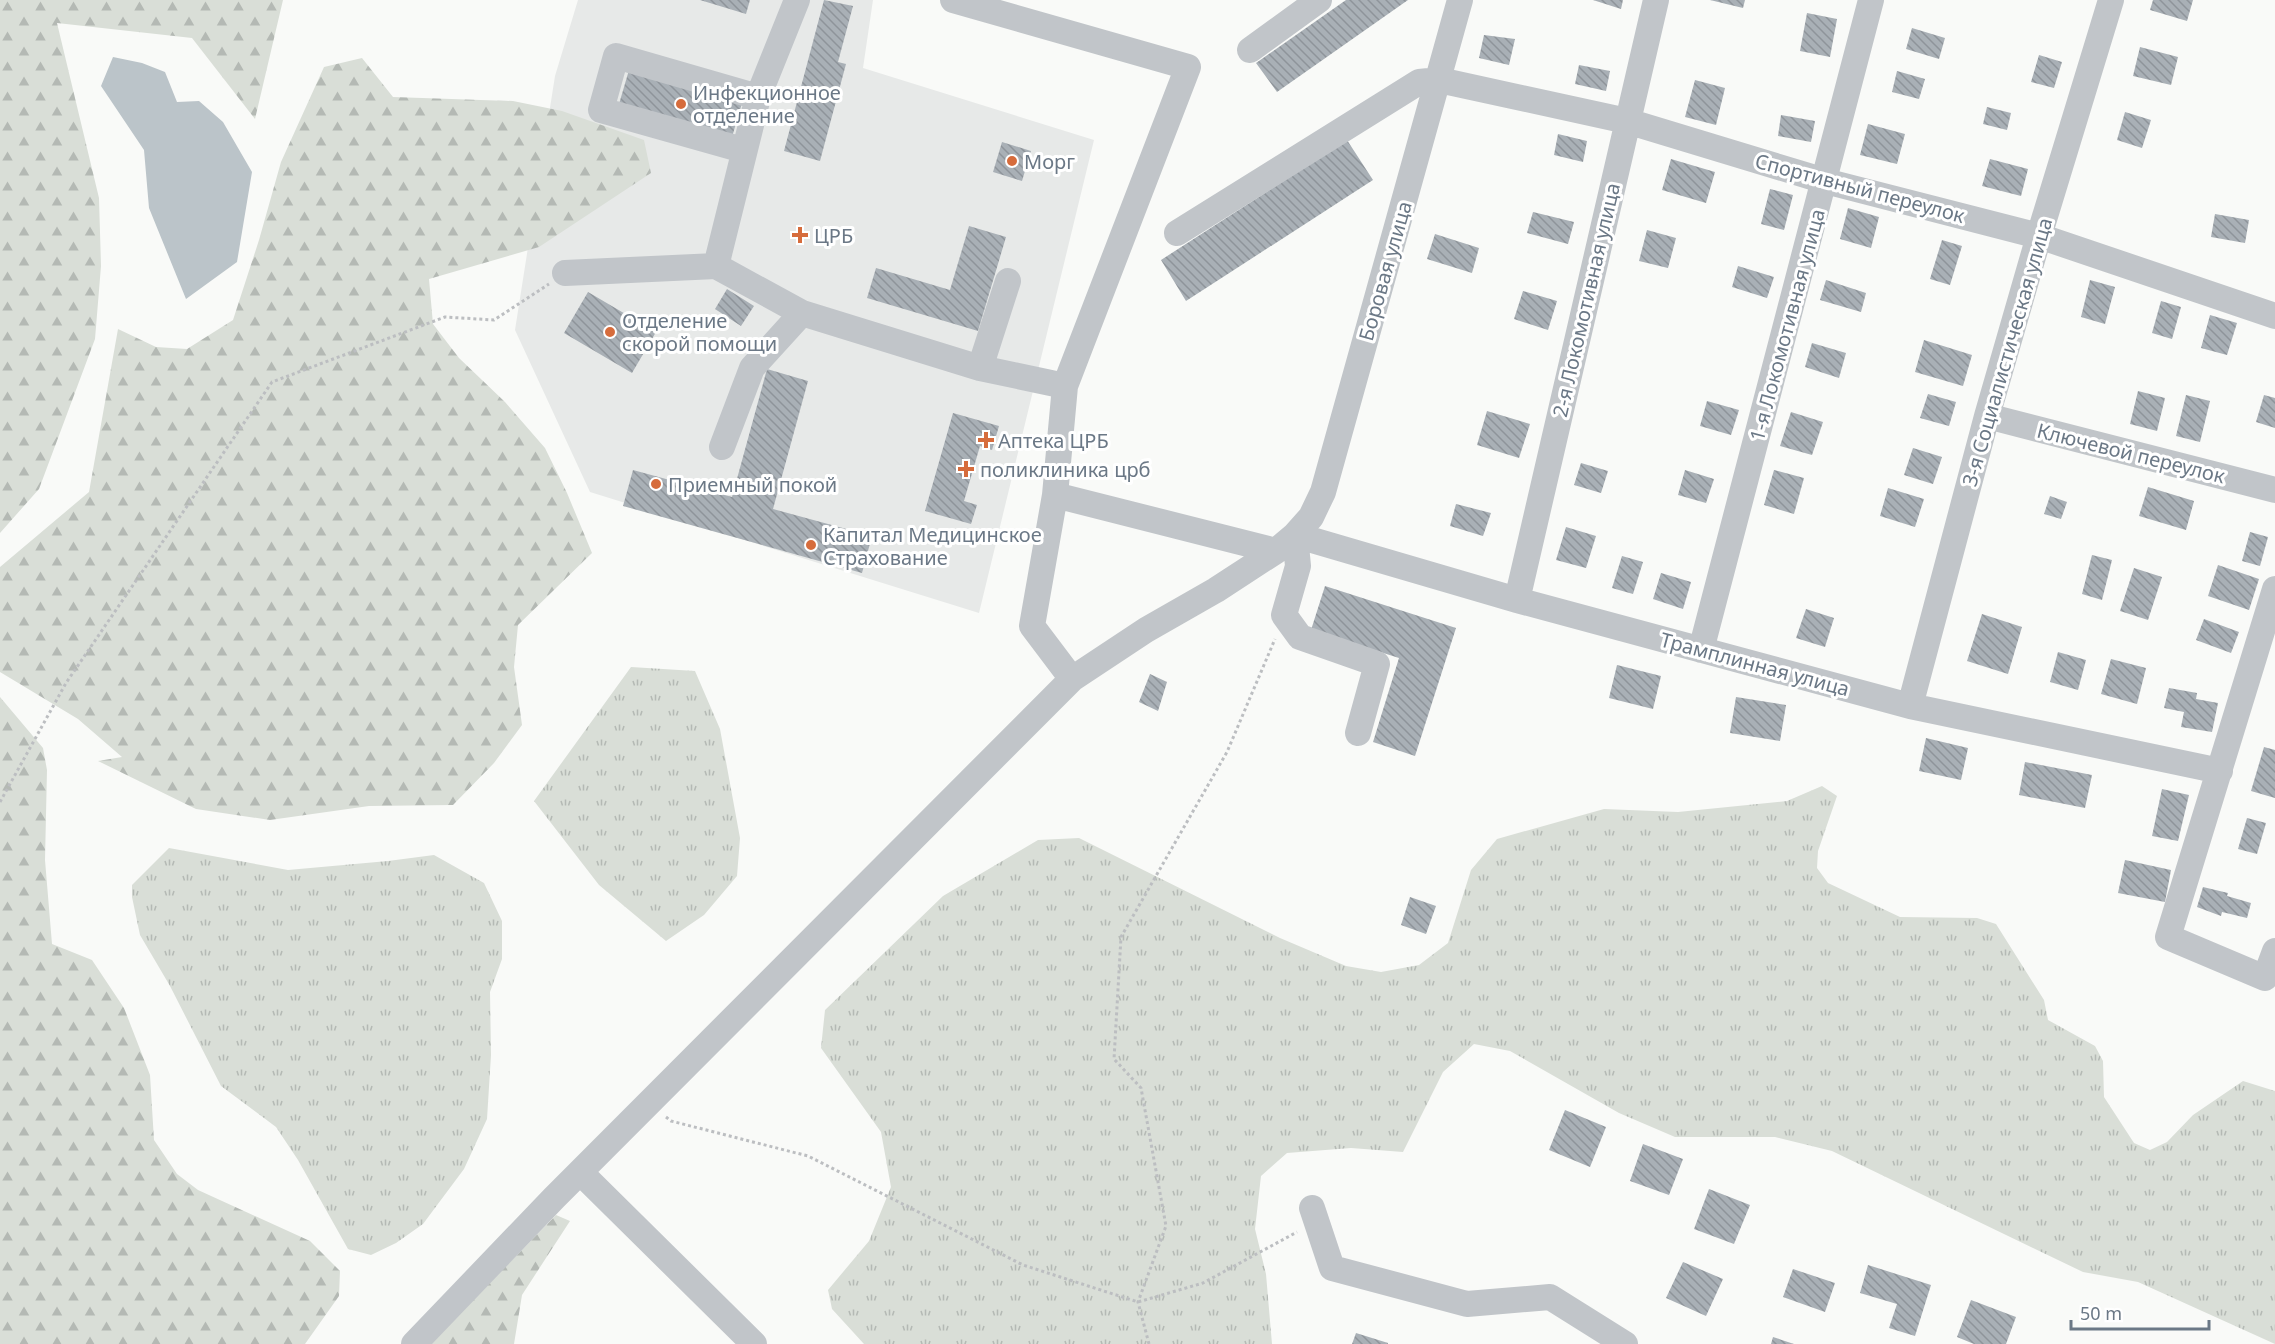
<svg xmlns="http://www.w3.org/2000/svg" width="2275" height="1344" font-family="'Noto Sans',sans-serif">
<style>
.built{fill:#e7e9e8}
.grass{fill:url(#grass-tufts)}
.forest{fill:url(#forest-firs)}
.water{fill:#bbc4c9}
.building{fill:url(#building-back-hatch)}
.lines{fill:none;stroke-linecap:round;stroke-linejoin:round}
.path{stroke:#bcbec1;stroke-width:3;stroke-dasharray:3 3;stroke-linecap:butt}
.minor{stroke:#c1c5c9;stroke-width:26}
.poi-dot{fill:#d66c3c;stroke:#fff;stroke-width:2}
.labels{text-anchor:middle;dominant-baseline:central;stroke-width:6;stroke-linejoin:round;paint-order:stroke}
.poi-label{font-size:20px;fill:#6b7886;stroke:#fff;text-anchor:start}
.street-label{font-size:20px;fill:#6b7886;stroke:#fff}
</style>
<defs>
<pattern id="grass-tufts" width="24" height="20" patternUnits="userSpaceOnUse" patternTransform="scale(1.5)"><rect width="24" height="20" fill="#d9ded7"/><path d="M3 7l-1-3M5 7V3M7 7l1-3M15 17l-1-3M17 17v-4M19 17l1-3" fill="none" stroke="#b4b9b4"/></pattern>
<pattern id="forest-firs" width="22" height="20" patternUnits="userSpaceOnUse" patternTransform="scale(1.5)"><rect width="22" height="20" fill="#d9ded7"/><path d="M5 1l3.5 6h-7zM16 11l3.5 6h-7z" fill="#b4b9b4"/></pattern>
<pattern id="building-back-hatch" width="6" height="6" patternUnits="userSpaceOnUse" patternTransform="scale(1.5)"><rect width="6" height="6" fill="#a9b0b6"/><path d="M-1 5l2 2M0 0l6 6M5-1l2 2" fill="none" stroke="#8e949a"/></pattern>
</defs>
<rect width="100%" height="100%" fill="#f9faf8"/>
<path class="built" d="M578,0H873L863,68L1094,140L979,613L590,492L515,330L555,76Z"/>
<path class="grass" d="M631,667L695,671L720,729L740,838L737,876L704,915L666,941L599,885L534,801Z
M1822,786L1837,796L1818,851L1817,868L1828,883L1900,917L1977,918L1996,924L2044,1000L2048,1020L2095,1046L2103,1061L2104,1097L2134,1143L2150,1150L2167,1142L2193,1115L2243,1081L2275,1091V1344L2138,1282L2083,1272L1832,1151L1775,1137H1675L1619,1113L1510,1051L1474,1044L1443,1072L1403,1152L1351,1148L1287,1153L1261,1176L1255,1229L1266,1274L1272,1344H864L832,1309L828,1290L869,1241L891,1187L881,1132L821,1048L825,1010L943,896L1038,840L1079,838L1280,938L1346,966L1381,972L1419,965L1448,943L1471,870L1497,839L1604,809L1678,812L1787,801Z
M169,848L288,870L388,861L434,855L484,883L502,921V959L490,992L491,1055L487,1119L464,1169L423,1224L396,1243L371,1255L348,1249L298,1160L276,1127L221,1086L170,986L140,935L132,897V885Z"/>
<path class="forest" d="M0,0H283L255,119L192,38L57,23L99,198L101,266L95,339L39,489L0,533Z
M362,58L393,97L513,101L562,111L644,140L651,173L539,247L429,279L433,324L459,358L505,402L545,448L567,493L592,553L518,625L514,667L522,725L494,763L453,805L369,806L270,820L196,809L98,761L122,757L78,719L0,672V567L89,492L118,329L156,347L187,349L233,320L259,240L281,162L324,67Z
M0,697L43,748L47,770L45,860L52,944L92,960L124,1008L150,1075L154,1140L177,1174L198,1190L310,1241L340,1271L339,1296L305,1344H0Z
M556,1215L570,1221L522,1295L514,1344H430Z"/>
<path class="water" d="M113,57L142,63L165,72L177,102L199,101L223,122L252,172L237,262L186,299L149,208L144,150L101,86Z"/>
<path class="building" d="M700,0H750L746,14Z
M824,0L853,6L838,62L846,64L820,161L784,151Z
M1346,0H1408L1277,92L1256,63Z
M1593,0H1623L1621,9Z
M1710,0H1745L1743,8Z
M2153,0H2193L2187,21L2150,10Z
M1807,13L1837,19L1830,57L1800,51Z
M1912,28L1945,38L1939,59L1906,49Z
M1484,35L1515,39L1509,65L1479,58Z
M2140,47L2178,57L2171,85L2133,76Z
M2039,55L2062,62L2054,88L2031,82Z
M1579,65L1610,71L1606,91L1575,84Z
M629,70L742,103L732,137L619,104Z
M1897,71L1925,79L1919,99L1892,92Z
M1695,80L1725,88L1716,125L1685,117Z
M1987,107L2011,113L2007,130L1983,124Z
M2125,112L2151,120L2142,148L2117,140Z
M1781,115L1815,121L1811,142L1778,136Z
M1868,124L1905,134L1897,164L1860,155Z
M1558,134L1587,141L1583,162L1554,155Z
M1347,140L1373,180L1186,301L1161,260Z
M1002,142L1031,151L1022,181L993,172Z
M1671,159L1715,172L1706,203L1662,190Z
M1990,159L2028,169L2021,196L1982,186Z
M1770,189L1793,195L1784,230L1761,224Z
M1848,208L1879,217L1871,248L1840,239Z
M1533,212L1574,222L1568,244L1527,233Z
M2215,214L2249,220L2245,243L2211,237Z
M969,226L1006,237L978,331L867,298L876,268L950,290Z
M1647,230L1676,238L1668,268L1639,261Z
M1435,234L1479,248L1472,273L1427,259Z
M1942,240L1962,246L1950,285L1930,279Z
M1738,266L1774,277L1767,298L1732,287Z
M1826,280L1866,293L1861,312L1820,300Z
M2090,280L2115,287L2105,324L2081,317Z
M727,289L754,306L741,326L715,309Z
M1523,291L1557,301L1548,330L1514,319Z
M588,292L656,332L632,373L564,333Z
M2161,301L2181,307L2172,339L2152,333Z
M2210,315L2237,323L2227,355L2201,348Z
M1924,340L1972,355L1963,386L1915,372Z
M1812,343L1846,353L1839,378L1805,367Z
M767,369L808,381L773,509L872,536L862,573L623,506L633,470L732,497Z
M2138,391L2165,398L2157,431L2130,424Z
M1928,394L1956,402L1949,426L1920,418Z
M2186,395L2210,401L2200,442L2176,436Z
M2264,395L2275,398V428L2256,422Z
M1707,401L1739,410L1731,435L1700,426Z
M1487,411L1530,424L1519,458L1477,445Z
M1791,412L1823,422L1812,455L1780,446Z
M953,413L999,426L992,450L980,446L964,501L977,505L971,524L925,511Z
M1913,448L1942,457L1933,484L1904,475Z
M1581,463L1608,471L1601,493L1574,485Z
M1685,470L1714,479L1706,503L1678,495Z
M1774,470L1804,478L1794,514L1764,505Z
M2148,487L2194,501L2186,530L2139,516Z
M1888,488L1924,499L1915,527L1880,516Z
M2050,496L2067,502L2061,519L2044,514Z
M1456,504L1491,513L1483,536L1450,526Z
M1566,527L1596,536L1586,568L1556,560Z
M2250,532L2268,537L2260,566L2242,561Z
M2092,555L2112,560L2102,600L2082,594Z
M1622,556L1643,562L1633,594L1612,588Z
M2218,565L2259,579L2249,610L2208,596Z
M2134,568L2162,577L2148,620L2120,611Z
M1661,573L1691,582L1683,609L1653,599Z
M1325,586L1456,628L1415,756L1373,742L1399,658L1311,630Z
M1806,609L1834,618L1825,647L1796,638Z
M1982,614L2022,627L2008,674L1967,661Z
M2204,619L2239,632L2231,653L2196,640Z
M2058,652L2086,660L2078,690L2050,682Z
M2111,659L2146,668L2137,704L2101,694Z
M1617,665L1661,676L1653,709L1609,698Z
M1150,674L1167,682L1158,711L1139,702Z
M2169,688L2197,693L2196,699L2218,703L2212,732L2181,727L2184,712L2164,708Z
M1736,697L1786,705L1780,741L1730,733Z
M1926,738L1968,748L1961,780L1919,771Z
M2264,747L2275,750V798L2251,791Z
M2025,762L2092,775L2085,808L2019,795Z
M2162,789L2189,795L2178,841L2152,836Z
M2247,818L2266,823L2257,854L2238,849Z
M2125,860L2171,870L2165,902L2118,893Z
M2203,887L2228,893L2227,896L2251,903L2247,918L2222,912L2221,916L2197,907Z
M1410,897L1436,906L1426,934L1401,925Z
M1565,1110L1606,1127L1590,1167L1549,1150Z
M1643,1144L1683,1159L1669,1195L1630,1181Z
M1709,1189L1750,1205L1734,1244L1694,1229Z
M1683,1262L1723,1279L1706,1316L1666,1298Z
M1868,1265L1931,1285L1915,1336L1889,1328L1897,1304L1860,1293Z
M1793,1269L1835,1283L1825,1312L1783,1297Z
M1971,1300L2016,1317L2006,1344H1974L1957,1337Z
M1356,1333L1388,1343V1344H1352Z
M1773,1337L1794,1344H1771Z"/>
<g class="lines">
<path class="path" d="M0,802L66,683L272,382L445,317L494,320L549,284
M666,1117L671,1121L808,1156L1023,1265L1138,1302L1203,1283L1297,1232
M1149,1344L1138,1302L1166,1226L1141,1088L1114,1059L1121,937L1227,752L1275,639"/>
<path class="minor" d="M797,0L758,97L716,266L802,313L980,368L1065,386
M953,0L1188,67L1065,386L1055,495L1032,626L1072,679
M1250,50L1319,0
M743,150L601,110L616,56L758,97
M1177,233L1419,82L1439,80L1627,121L1825,181L2039,236L2275,316
M565,273L716,266
M980,368L1008,281
M1987,416L2275,490
M722,447L752,368L802,313
M1055,495L1276,551
M1295,535L1517,600L1910,706L2220,771
M1295,535L1298,566L1284,615L1300,637L1377,664L1358,733
M2275,589L2168,937L2265,978L2275,951
M1517,600L1656,0
M1701,650L1871,0
M1910,706L1987,416L2039,236L2111,0
M580,1172L754,1344
M1312,1208L1332,1268L1467,1304L1550,1297L1625,1344
M414,1344L554,1198L1072,679L1146,630L1216,590L1276,551L1295,535L1311,517L1323,492L1460,0"/>
</g>
<g class="poi-dot">
<circle cx="681" cy="104" r="6"/>
<circle cx="1012" cy="161" r="6"/>
<path d="M797 226h6v6h6v6h-6v6h-6v-6h-6v-6h6z"/>
<circle cx="610" cy="332" r="6"/>
<path d="M983 431h6v6h6v6h-6v6h-6v-6h-6v-6h6z"/>
<path d="M963 460h6v6h6v6h-6v6h-6v-6h-6v-6h6z"/>
<circle cx="656" cy="484" r="6"/>
<circle cx="811" cy="545" r="6"/>
</g>
<g class="labels">
<g class="poi-label">
<text x="693" y="92">Инфекционное<tspan x="693" dy="23">отделение</tspan></text>
<text x="1024" y="161">Морг</text>
<text x="814" y="235">ЦРБ</text>
<text x="622" y="320">Отделение<tspan x="622" dy="23">скорой помощи</tspan></text>
<text x="998" y="440">Аптека ЦРБ</text>
<text x="980" y="469">поликлиника црб</text>
<text x="668" y="484">Приемный покой</text>
<text x="823" y="534">Капитал Медицинское<tspan x="823" dy="23">Страхование</tspan></text>
</g>
<g class="street-label">
<text transform="translate(1860 188) rotate(15)">Спортивный переулок</text>
<text transform="translate(1385 271) rotate(-74)">Боровая улица</text>
<text transform="translate(1586 300) rotate(-77)">2-я Локомотивная улица</text>
<text transform="translate(1787 325) rotate(-75)">1-я Локомотивная улица</text>
<text transform="translate(2007 352) rotate(-74)">3-я Социалистическая улица</text>
<text transform="translate(2131 453) rotate(14)">Ключевой переулок</text>
<text transform="translate(1755 664) rotate(15)">Трамплинная улица</text>
</g>
</g>
<path d="M2071 1320v9h138v-9" fill="none" stroke="#6b7886" stroke-width="3"/>
<text x="2080" y="1320" font-size="18" fill="#6b7886" stroke="#ffffff" stroke-width="4.5" paint-order="stroke">50 m</text>
</svg>
